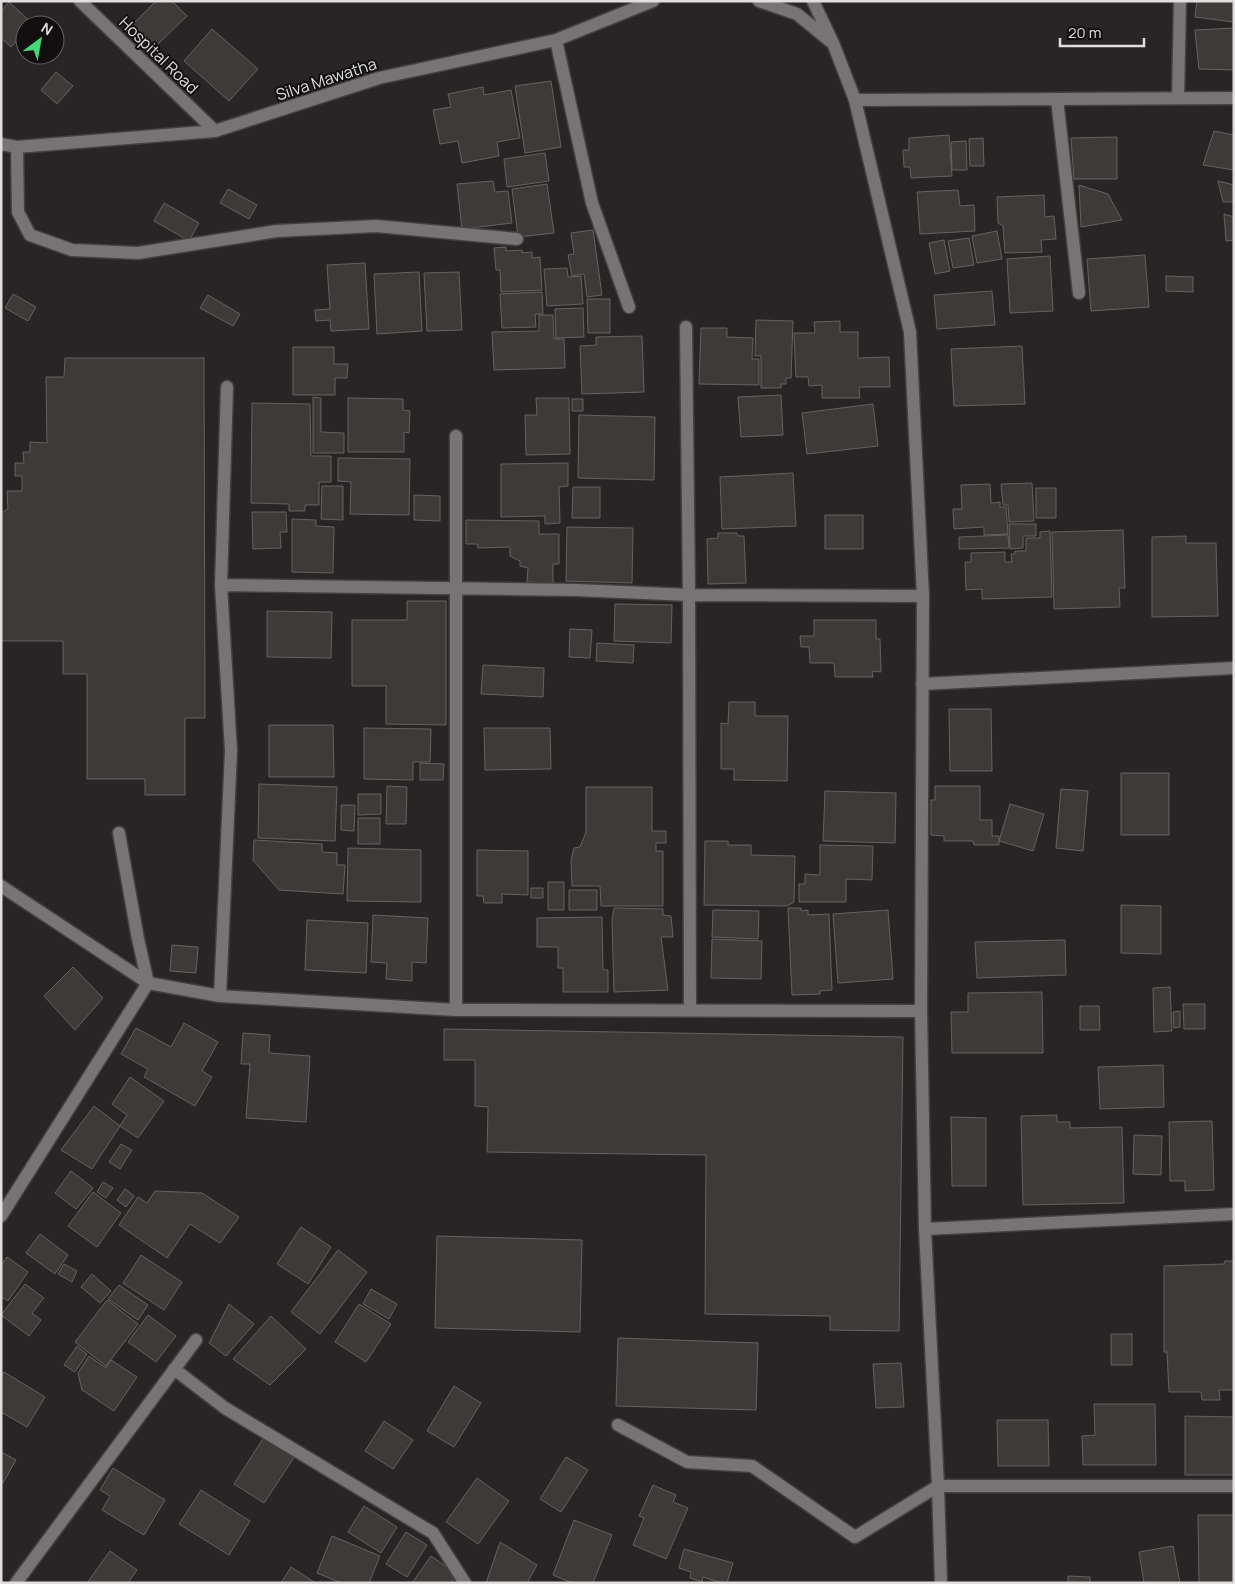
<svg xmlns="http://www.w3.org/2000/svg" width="1235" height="1584" font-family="Manrope,sans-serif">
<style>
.building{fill:#3d3a38;stroke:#666260}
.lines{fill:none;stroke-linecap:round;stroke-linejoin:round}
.minor-casing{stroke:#434041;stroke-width:15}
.minor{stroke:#787374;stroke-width:12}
.labels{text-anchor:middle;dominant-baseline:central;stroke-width:4;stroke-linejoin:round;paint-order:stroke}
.street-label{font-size:16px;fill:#e0dede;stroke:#110f0f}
</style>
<rect width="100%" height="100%" fill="#292526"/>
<path class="building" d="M156,1H172L187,16L156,46L133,24Z
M1197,1H1234V22L1195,17Z
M9,2L33,24L25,25V32L11,47L1,38V11Z
M1234,28V70L1199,69L1195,30Z
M212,29L258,69L229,101L184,61Z
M56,72L73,86L57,104L41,90Z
M551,81L561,147L525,153L515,86Z
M483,87L484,95L511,90L520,138L497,142L499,156L462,163L458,141L440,144L433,110L451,107L448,94Z
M1214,131L1234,135V170L1203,165Z
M949,135L952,176L911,178L910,167H904L903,150H909V138Z
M1117,137V179H1074L1071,138Z
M983,138L984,166H970L969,139Z
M966,141L967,170H952L951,142Z
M545,153L549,181L507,187L504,159Z
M493,181L495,192L508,191L512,223L462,229L457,184Z
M1218,181L1234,185V202H1223Z
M547,184L554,233L518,237L512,189Z
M1079,185L1108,194L1122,220L1081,227Z
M228,189L257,205L249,219L220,203Z
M958,190L960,206L974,205L975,231L920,234L917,192Z
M1044,195L1045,217L1054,216L1056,239L1041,240L1042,252L1005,253L1003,226L998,223L997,197Z
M164,203L199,223L189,241L154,221Z
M1224,214L1234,217V240L1226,241Z
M593,230L602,295L587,297L584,274L572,276L568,255L574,254L571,233Z
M997,231L1002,259L977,263L972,236Z
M969,238L974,265L953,268L948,241Z
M944,240L950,271L935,274L929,243Z
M506,247V251L522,250V253L532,252V258L540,257L542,290L501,292L500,270H496L494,248Z
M1145,255L1149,307L1091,311L1087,259Z
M1050,256L1053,311L1010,313L1007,259Z
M365,263L369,329L331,331L330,320L316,321L315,310L330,309L327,265Z
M567,268L568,277L581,276L583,304L547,306L544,269Z
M419,272L422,331L377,334L374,274Z
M459,272L462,330L427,331L424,273Z
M1166,276L1193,277V292L1166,291Z
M992,291L995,325L937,329L934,295Z
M542,292L543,314H535L536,327L502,328L500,294Z
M13,294L36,307L28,321L5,308Z
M208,295L240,314L233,326L200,308Z
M587,299H610V333H588Z
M583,308L584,337L556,338L555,309Z
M539,315H553L554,339H564L565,368L494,370L492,332L539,331Z
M756,320L793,321L791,378H786V384H781V388H761V356H755Z
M840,321V332H858V358L889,357L890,387H859L860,398H822V385L809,386L808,377H796L794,333H815L814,322Z
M701,328H727V337L753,338L752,359H759V385L699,384Z
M642,336L644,392L582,394L580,346L596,345V337Z
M1022,346L1025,404L954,406L951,349Z
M293,347H334V364H348L347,378H335V395H293Z
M65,358H204L205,718H185V795H145V779H87V674H63V641H1V513L8,509L7,491H22V476H15V463H24L23,452H30V442L47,443L46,377H64Z
M781,395L783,435L741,437L738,397Z
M313,397L321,398V432L344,433V453H313Z
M348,398L403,399V410L410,411L409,433L404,432V452H348Z
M536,398H569L570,454L526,455L525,415H537Z
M572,399H583V411H572Z
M252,403L310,404L311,456H331V482H319V505H305V511H289V504L251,503Z
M873,404L878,446L807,454L802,413Z
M579,415L655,417L654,480L578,478Z
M338,458L410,459L409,515L350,514L351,482L338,481Z
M568,463V486L559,487L560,523L545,524V516L501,517V464Z
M793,473L796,526L722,529L720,477Z
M1032,483L1034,521L1009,522L1008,505H1003L1001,484Z
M990,484L991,503L1000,502V507H1006L1008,534L984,535V527L954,529L953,509H962L961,485Z
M322,486H343V520L321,519Z
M573,487H600V518H572Z
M1036,488H1056V518H1036Z
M414,495L440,496V521L414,520Z
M252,512H286L287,532H280L281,548L253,549Z
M825,515H863V549H825Z
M292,519L316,520V526L334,527L333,573L292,572Z
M466,520L539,521V534H559V564H553V583L527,582L528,568L520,566V561L510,556V547L478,548L477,544H466Z
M1009,524H1036V536H1023V548L1010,549Z
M567,527L633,528L632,583L566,581Z
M1123,530L1125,588H1119L1120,607L1054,609L1052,532Z
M1050,531L1052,597L982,599V589L966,590L965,562H971V553L1005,552V562H1012L1011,554H1015V551H1026V538H1040V532Z
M718,533H737L738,536H744L746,583L708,584L707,539L718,538Z
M1008,535L1009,548L959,549V537Z
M1186,536V543H1216L1218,616L1152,617V537Z
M407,601H446V725L386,724V686H352V620H407Z
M615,604L672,605L671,643L614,641Z
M267,611L332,612L331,658L267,657Z
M814,620H876V639H880L881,672L872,671L873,677H835L834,663H810L809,647H801L800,636H814Z
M570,629L592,630L590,658L569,657Z
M597,643L634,645L633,663L596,661Z
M483,665L544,668L543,697L481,694Z
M729,702H755V716H788L787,781L734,780V769H721V723L728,724Z
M949,709H991L992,771H950Z
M269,725H333L334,777H269Z
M364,728L431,729L430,762H413V780L364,779Z
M484,728H550L551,769L485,770Z
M420,763L444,764L443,780H420Z
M1121,773H1169V835H1121Z
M259,784L337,787L335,841L258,838Z
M387,786L407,787L406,824H386Z
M935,786H980V820H992V836H999V845H974L973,841H944V836L931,835V800H935Z
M586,787H652V831H666V843H656V851H663V906H601L600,886H572L571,860L574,848L580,847L586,832Z
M1061,789L1088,791L1083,851L1056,848Z
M825,791L896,793L895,843L823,841Z
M358,794H381V814L358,815Z
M1010,804L1044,814L1033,851L999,841Z
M341,805H355L354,831L341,830Z
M358,818H380V844H358Z
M254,840L322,844V852L337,853V865H345L343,894L279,890L253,860Z
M705,841H728V845H751V855L795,856L794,902L787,906L704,905Z
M820,845L873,846L872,880L846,879V902H799V884H805V874L820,875Z
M348,848L421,850V902L347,901Z
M477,850L528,851V895L502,894V903H484L483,896H477Z
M548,882H564V910H548Z
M531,888H543V898H531Z
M569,890H597V910H569Z
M1121,905L1161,906V954L1121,953Z
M614,908L663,909V915L671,916L673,937H661L668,990L614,992L612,920Z
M788,908H801V911L808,910V915L829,914L832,990L820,991V994L792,995Z
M713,910L759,911L758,939L712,937Z
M888,910L893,979L838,983L833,914Z
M373,915L428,918L426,963L412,962V981L386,979L387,963L371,962Z
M602,917L603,970H608V992H563V968H558V947H537V918Z
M307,920L368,923L366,973L305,970Z
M712,939L762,941L761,979L711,978Z
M1065,940L1066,975L977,978L975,942Z
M172,945L198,947L196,973L170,971Z
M73,967L103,998L75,1030L44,996Z
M1170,987L1172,1031L1154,1032L1153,988Z
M1042,992L1043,1053H952L951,1012H968V993Z
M1183,1004H1205V1029H1184Z
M1080,1006H1099L1100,1030H1080Z
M1180,1011V1027L1174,1028L1173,1012Z
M184,1023L218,1042L202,1071L212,1077L195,1106L144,1077L148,1069L121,1054L136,1028L171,1047Z
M444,1029L903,1037L899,1331L830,1330V1316L705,1314L706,1155L487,1152L488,1107L475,1106V1060H444Z
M243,1033L270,1035L269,1053L310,1056L306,1122L246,1118L250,1064H241Z
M1163,1065L1164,1107L1100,1109L1098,1067Z
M130,1077L164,1101L138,1138L120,1126L127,1115L112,1104Z
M94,1106L120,1126L92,1169L61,1150Z
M1057,1115V1122H1070V1128L1122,1127L1124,1203L1023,1205L1021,1116Z
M951,1117L986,1118V1186H952Z
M1212,1121L1214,1190L1185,1191V1181H1170L1169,1122Z
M1134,1135L1162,1136L1161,1175L1133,1174Z
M121,1144L132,1150L120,1169L109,1162Z
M71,1171L93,1188L76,1209L55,1193Z
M103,1182L113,1188L106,1198L97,1192Z
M125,1189L134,1196L126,1207L117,1200Z
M155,1191L202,1193L239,1217L220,1243L190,1224L167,1258L119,1225L138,1197L147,1203Z
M93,1192L121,1213L97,1247L68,1226Z
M301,1227L331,1247L308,1284L277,1264Z
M40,1234L68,1255L55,1274L26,1253Z
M437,1236L582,1240L580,1332L435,1328Z
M338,1250L367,1272L320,1334L291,1312Z
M141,1255L182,1282L164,1310L123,1283Z
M7,1257L28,1272L8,1301L1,1297V1265Z
M1225,1261H1234V1390H1219L1220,1400H1202L1201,1392H1169L1167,1352H1164V1266L1224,1264Z
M64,1264L77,1271L72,1282L58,1274Z
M92,1274L111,1291L100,1303L81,1287Z
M25,1284L44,1298L32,1313L41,1320L29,1336L1,1315Z
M119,1285L148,1305L138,1320L108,1299Z
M371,1289L397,1304L389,1319L363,1304Z
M107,1300L138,1324L106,1366L75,1342Z
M229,1304L254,1324L226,1356L209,1343Z
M359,1304L391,1324L366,1362L335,1342Z
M148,1315L176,1336L156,1362L128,1342Z
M271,1316L306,1349L270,1385L233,1359Z
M1111,1334H1132V1365H1111Z
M618,1338L758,1343L756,1410L616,1406Z
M77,1346L87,1354L75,1372L64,1365Z
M89,1356L106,1368L111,1360L137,1377L114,1411L82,1390L78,1373Z
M901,1363L904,1407L876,1408L873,1364Z
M4,1372L45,1397L27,1427L1,1412V1377Z
M454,1386L481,1403L454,1447L427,1431Z
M1094,1404H1155L1156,1465H1083L1082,1436L1095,1435Z
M1185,1416L1234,1417V1475H1185Z
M997,1420H1048L1049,1466H998Z
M384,1421L413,1440L393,1469L365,1451Z
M264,1437L295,1456L264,1503L234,1484Z
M1,1452L16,1460L3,1483L1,1482Z
M566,1457L588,1470L561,1512L540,1499Z
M113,1468L165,1500L144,1535L102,1510L110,1496L100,1490Z
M477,1478L509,1501L478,1544L446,1522Z
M653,1485L676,1495L673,1502L688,1508L666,1559L633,1545L644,1518L639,1516Z
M201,1490L250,1521L229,1555L179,1524Z
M364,1506L397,1527L381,1553L348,1532Z
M1198,1515H1234V1583H1199Z
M574,1520L612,1535L593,1583H572L553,1575Z
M406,1532L427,1545L407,1577L386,1564Z
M332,1536L380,1556L369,1583H341L317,1573Z
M500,1542L537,1565L527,1583H486Z
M1173,1546L1180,1583H1144L1139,1552Z
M684,1549L733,1563L727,1583H722L703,1577L702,1582L690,1578L691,1572L679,1568Z
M110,1551L137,1570L128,1583H87Z
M431,1556L457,1574L451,1583H412Z
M291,1567L314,1582V1583H281Z
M1068,1576L1090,1577V1583H1068Z"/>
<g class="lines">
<g class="minor-casing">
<path id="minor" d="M80,1L215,131
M759,1L797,14L830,41
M813,1L833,43L855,100L910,332L923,596L921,1011L925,1229L938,1486L941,1583
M556,40L592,203L629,307
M1178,98L1180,1
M1057,99L1079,293
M855,100L1234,98
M1,144L17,147L215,131L379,78L556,40L653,1
M17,147L18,212L30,235L72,250L138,253L277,231L376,226L517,239
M686,327L689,595L690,1010
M221,585L577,590L689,595L923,596
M922,684L1234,668
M1,886L148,983L220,996L456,1010L921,1011
M220,996L231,751L221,585L227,387
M456,1010V436
M1,1216L148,983L138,939L119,833
M925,1229L1234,1214
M174,1369L225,1408L433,1533L465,1583
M618,1425L687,1462L752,1466L855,1537L938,1486H1234
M16,1583L196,1340"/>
</g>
<use href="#minor" class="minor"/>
</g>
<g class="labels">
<g class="street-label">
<text transform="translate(159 55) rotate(44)">Hospital Road</text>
<text transform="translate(326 79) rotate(-18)">Silva Mawatha</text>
</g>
</g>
<rect width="1235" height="1584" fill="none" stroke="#e0dede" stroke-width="5"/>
<g transform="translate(40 40) rotate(32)"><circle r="24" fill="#110f0f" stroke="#646262"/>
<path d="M0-4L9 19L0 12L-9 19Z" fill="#46d779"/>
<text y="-8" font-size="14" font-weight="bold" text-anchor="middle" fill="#e0dede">N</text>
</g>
<path d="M1060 38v8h84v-8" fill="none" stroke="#e0dede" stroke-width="2.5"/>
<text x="1068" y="38" font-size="15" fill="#e0dede" stroke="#110f0f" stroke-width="4" paint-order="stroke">20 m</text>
</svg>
